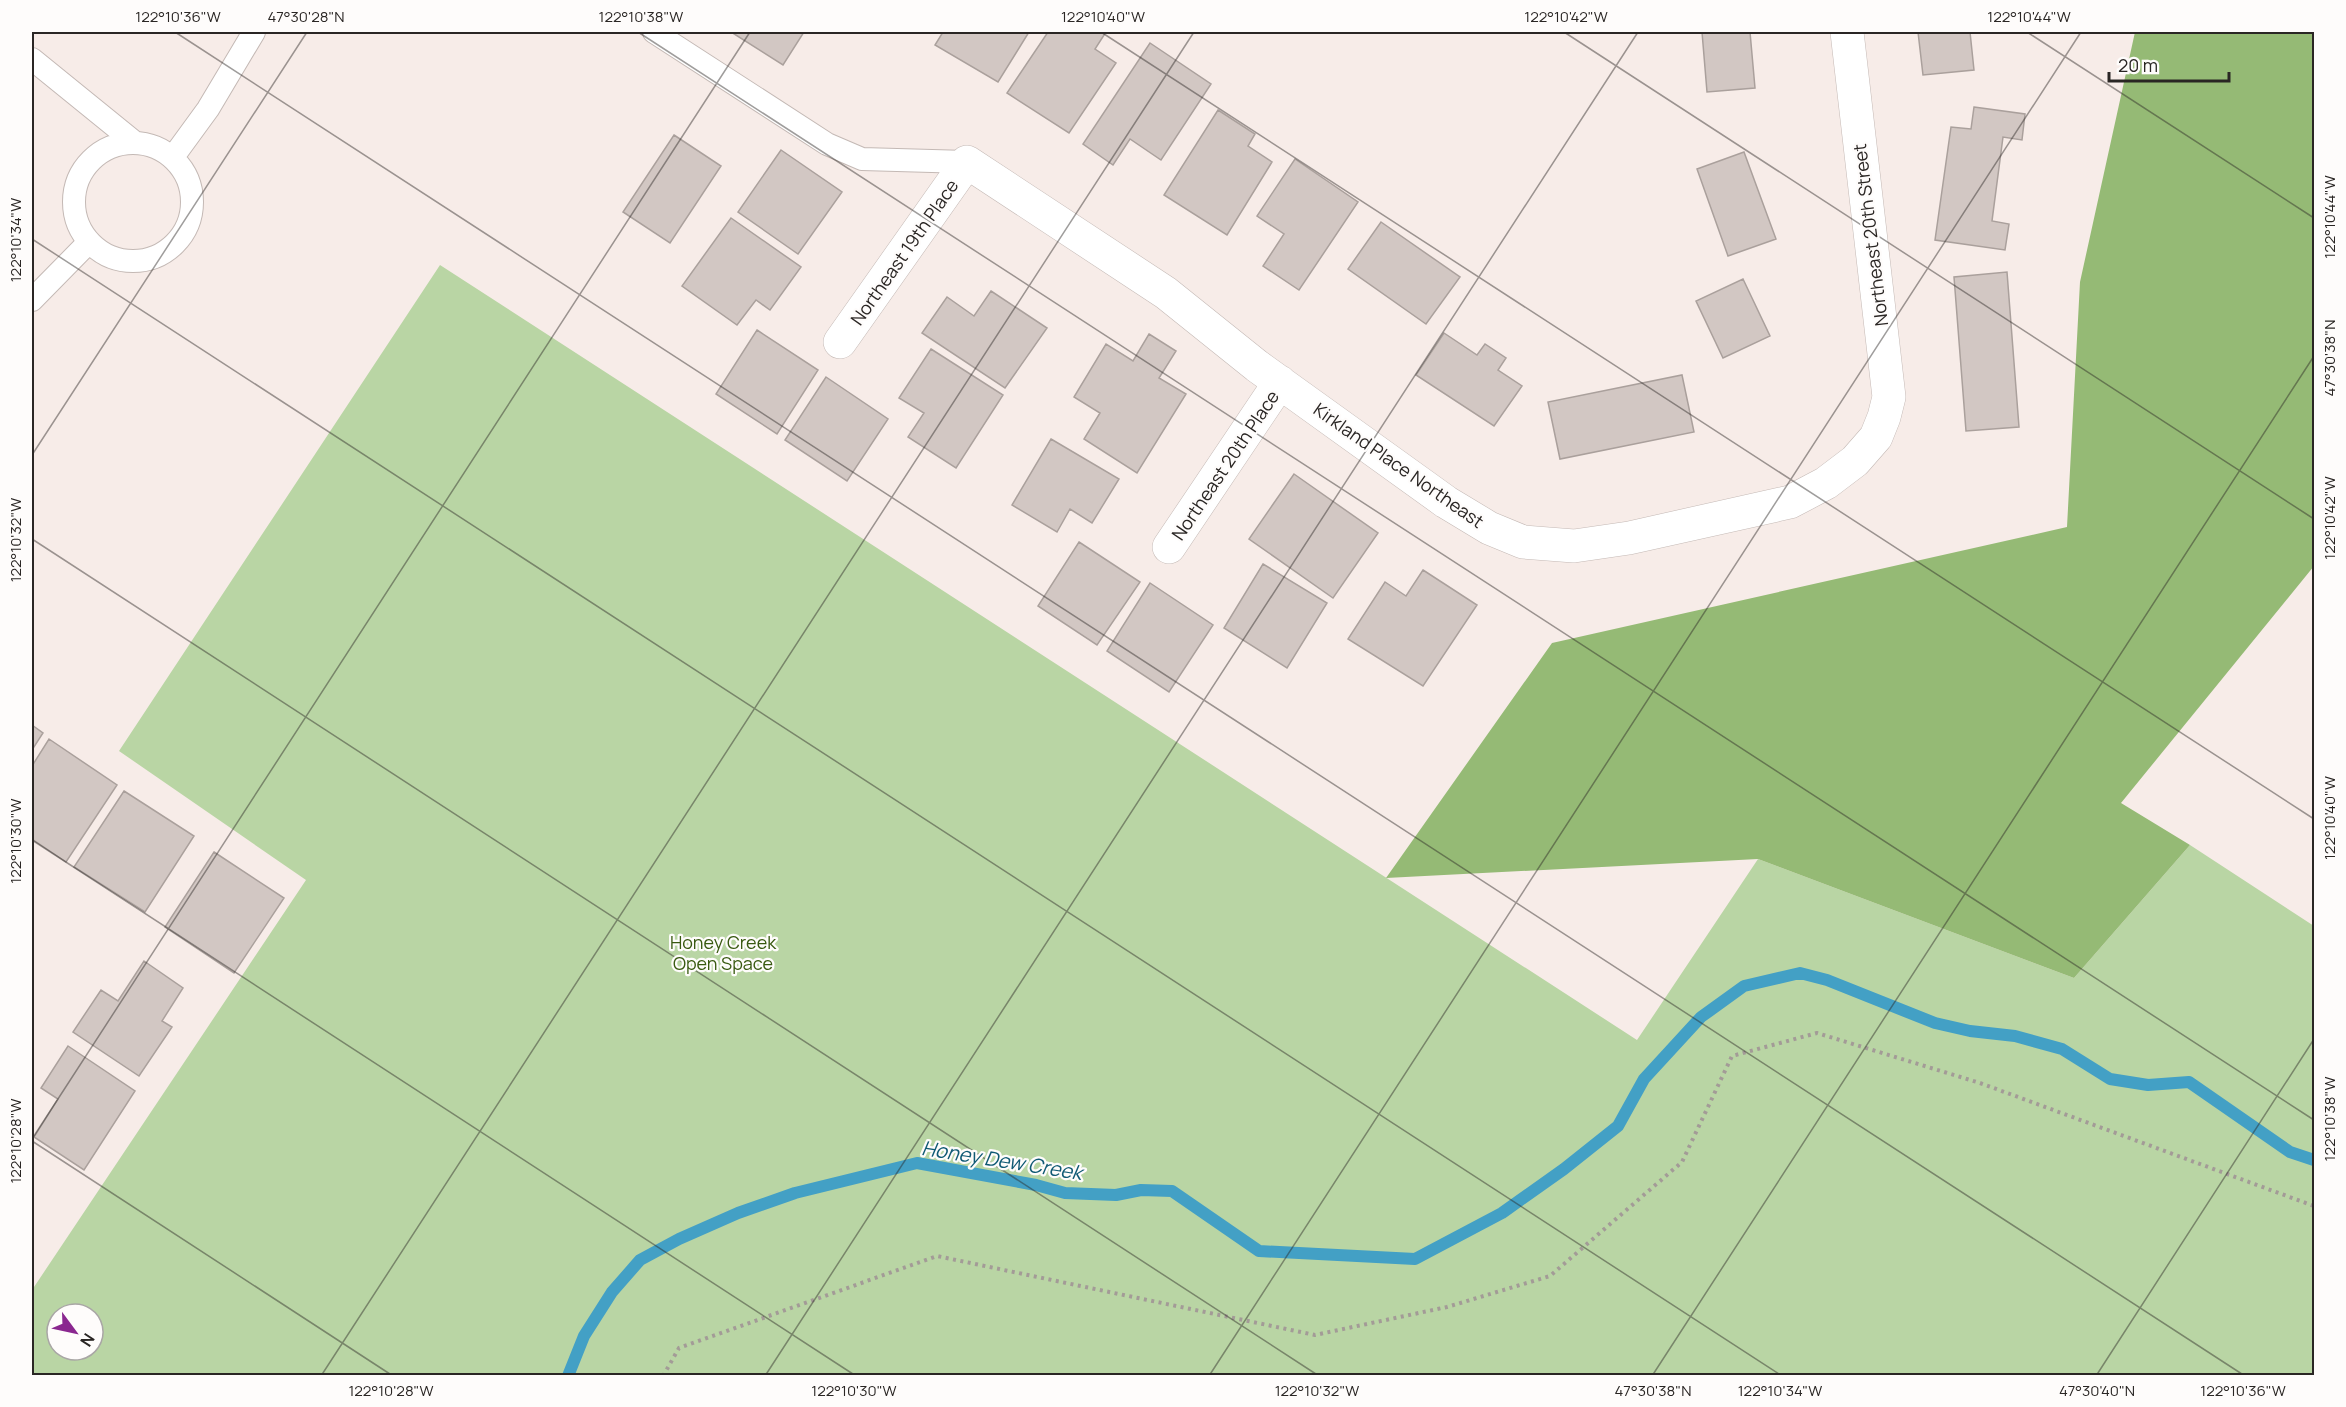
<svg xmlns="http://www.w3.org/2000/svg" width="2346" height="1407" font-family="Manrope,sans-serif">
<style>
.green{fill:#b9d5a4;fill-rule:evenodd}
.forest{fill:#95ba75}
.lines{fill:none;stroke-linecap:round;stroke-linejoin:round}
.stream{stroke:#43a0c5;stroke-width:12}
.building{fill:#d2c7c3;stroke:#aaa09c;stroke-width:1.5}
.service-casing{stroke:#c4b9b5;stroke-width:24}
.minor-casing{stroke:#c4b9b5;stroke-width:34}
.path{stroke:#a39b97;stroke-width:4;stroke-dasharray:3 4.5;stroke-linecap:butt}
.service{stroke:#fff;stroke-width:22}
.minor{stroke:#fff;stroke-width:33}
.ticks{fill:none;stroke:#2a2624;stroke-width:1.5;stroke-opacity:0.45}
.labels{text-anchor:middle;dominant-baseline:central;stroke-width:4.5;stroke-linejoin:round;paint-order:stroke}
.street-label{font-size:18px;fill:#2a2624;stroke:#fefcfb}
.park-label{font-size:18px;fill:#385910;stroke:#fefcfb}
.water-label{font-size:20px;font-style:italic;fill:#105a74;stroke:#fefcfb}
.neatline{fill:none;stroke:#2a2624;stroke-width:2}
.ticks-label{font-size:15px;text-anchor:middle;fill:#2a2624}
</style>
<rect width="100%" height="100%" fill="#f7ece8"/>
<path class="green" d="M440,265L1637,1040L1758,859L2074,978L2190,845L2314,926V1375L32,1376V1290L306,880L119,751ZM57,1314H93V1350H57Z"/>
<path class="forest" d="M2135,32H2314V566L2121,803L2190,845L2074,978L1758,859L1386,878L1552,643L2067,527L2080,282Z"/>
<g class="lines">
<path class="stream" d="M568,1376L584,1336L612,1292L640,1260L679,1239L738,1213L795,1193L917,1163L1036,1185L1065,1193L1116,1195L1141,1190L1172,1191L1259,1251L1415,1259L1502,1213L1564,1169L1618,1126L1644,1079L1701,1017L1744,986L1800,973L1827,980L1935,1023L1970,1031L2015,1036L2062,1049L2110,1079L2148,1085L2189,1082L2290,1152L2314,1160"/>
</g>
<path class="building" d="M731,32H804L783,65Z
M943,32H1029L998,82L935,45Z
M1048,32H1106L1095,49L1116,63L1069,133L1007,93Z
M1702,32H1750L1755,88L1707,92Z
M1918,32H1970L1974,70L1923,75Z
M1150,43L1211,84L1161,160L1130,139L1113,165L1083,144Z
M1974,107L2025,114L2022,140L2003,137L1992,221L2009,224L2005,250L1935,240L1951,127L1971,129Z
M1218,110L1255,134L1248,146L1272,162L1227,235L1164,195Z
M674,135L721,166L670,243L623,212Z
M781,150L842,192L798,254L738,212Z
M1744,152L1776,239L1728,256L1697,169Z
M1295,159L1358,202L1299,290L1263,266L1284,234L1257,216Z
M731,218L801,267L770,310L756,300L737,325L682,286Z
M1381,222L1460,277L1426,324L1348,269Z
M2007,272L2019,427L1966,431L1954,277Z
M1743,279L1770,336L1723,358L1696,301Z
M991,291L1047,328L1005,388L922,333L947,297L974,316Z
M757,330L818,370L777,434L716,394Z
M1444,333L1477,355L1485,344L1506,358L1498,370L1522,386L1494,426L1416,375Z
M1149,334L1176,351L1159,378L1186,394L1137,473L1084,439L1100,413L1074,397L1106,344L1133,361Z
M931,349L1003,395L956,468L908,437L924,413L899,398Z
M1682,375L1694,432L1560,459L1548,402Z
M826,377L888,419L847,481L785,440Z
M1051,439L1119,479L1092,523L1070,509L1057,532L1012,505Z
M1294,474L1378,533L1333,598L1249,539Z
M1079,542L1140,582L1097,645L1038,606Z
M1263,564L1327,603L1287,668L1224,628Z
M1423,570L1477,605L1423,686L1348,639L1385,582L1406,596Z
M1150,583L1213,625L1169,692L1107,651Z
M32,725L43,733L32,750Z
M49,739L117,785L66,862L32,839V766Z
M124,791L194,836L145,912L74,867Z
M214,852L284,898L234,973L165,927Z
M144,961L183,988L162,1021L172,1027L139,1076L73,1032L101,990L118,1001Z
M68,1046L135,1091L84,1170L34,1137L58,1099L41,1088Z"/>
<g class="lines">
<g class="service-casing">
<path id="service" d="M654,32L827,144L862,159L967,162
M32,59L133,141
M74 202a59 59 0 1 1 118 0a59 59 0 1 1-118 0Z
M173,157L208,109L254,32
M32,300L89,242"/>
</g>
<g class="minor-casing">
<path id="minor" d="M840,342L967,162L1166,293L1257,366L1446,502L1489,528L1523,542L1574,546L1629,538L1790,502L1826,483L1855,461L1876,437L1884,417L1889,397L1847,32
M1169,547L1280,382"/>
</g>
<path class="path" d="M663,1376L679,1348L937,1256L1315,1335L1447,1307L1550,1276L1682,1162L1732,1056L1817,1033L1980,1083L2314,1206"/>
<use href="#service" class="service"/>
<use href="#minor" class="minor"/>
</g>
<path class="ticks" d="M175,32L2245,1376M638,32L2314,1120M1101,32L2314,819M1564,32L2314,519M2027,32L2314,218M32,239L1782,1376M32,455L307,32M32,539L1319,1376M32,840L856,1376M32,1139L750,32M32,1141L393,1376M321,1376L1194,32M765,1376L1638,32M1209,1376L2081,32M1652,1376L2314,356M2096,1376L2314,1039"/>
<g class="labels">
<g class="street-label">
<text transform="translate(1870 235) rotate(-97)">Northeast 20th Street</text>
<text transform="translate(904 252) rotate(-55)">Northeast 19th Place</text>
<text transform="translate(1225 465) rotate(-56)">Northeast 20th Place</text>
<text transform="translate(1399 465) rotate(35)">Kirkland Place Northeast</text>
</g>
<g class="park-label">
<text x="723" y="942">Honey Creek<tspan x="723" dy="21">Open Space</tspan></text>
</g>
<g class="water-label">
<text transform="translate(1002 1160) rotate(9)">Honey Dew Creek</text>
</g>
</g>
<rect width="2346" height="1407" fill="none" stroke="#fefcfb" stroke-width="66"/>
<g transform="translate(75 1332) rotate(123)"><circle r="28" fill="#fefcfb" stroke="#a9a6a5" stroke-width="1.5"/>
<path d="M0-4.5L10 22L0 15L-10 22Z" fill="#8a278f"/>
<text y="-9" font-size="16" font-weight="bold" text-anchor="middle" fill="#2a2624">N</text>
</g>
<path d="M2109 72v9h120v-9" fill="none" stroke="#2a2624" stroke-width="3"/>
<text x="2118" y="72" font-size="18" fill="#2a2624" stroke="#fefcfb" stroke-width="4.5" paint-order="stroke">20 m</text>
<rect x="33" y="33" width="2280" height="1341" class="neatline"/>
<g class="ticks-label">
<text x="178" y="22">122°10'36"W</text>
<text x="306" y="22">47°30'28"N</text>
<text x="641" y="22">122°10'38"W</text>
<text x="1103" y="22">122°10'40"W</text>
<text x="1566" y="22">122°10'42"W</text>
<text x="2029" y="22">122°10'44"W</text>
<text transform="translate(2330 217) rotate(-90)" y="5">122°10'44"W</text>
<text transform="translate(16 240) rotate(-90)" y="5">122°10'34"W</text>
<text transform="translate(2330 358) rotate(-90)" y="5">47°30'38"N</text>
<text transform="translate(2330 518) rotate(-90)" y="5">122°10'42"W</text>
<text transform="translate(16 540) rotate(-90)" y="5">122°10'32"W</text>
<text transform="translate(2330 818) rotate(-90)" y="5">122°10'40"W</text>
<text transform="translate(16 841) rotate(-90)" y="5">122°10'30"W</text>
<text transform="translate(2330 1119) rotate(-90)" y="5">122°10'38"W</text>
<text transform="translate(16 1141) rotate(-90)" y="5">122°10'28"W</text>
<text x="391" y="1396">122°10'28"W</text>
<text x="854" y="1396">122°10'30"W</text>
<text x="1317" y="1396">122°10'32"W</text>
<text x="1653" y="1396">47°30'38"N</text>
<text x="1780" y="1396">122°10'34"W</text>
<text x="2097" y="1396">47°30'40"N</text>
<text x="2243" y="1396">122°10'36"W</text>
</g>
</svg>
